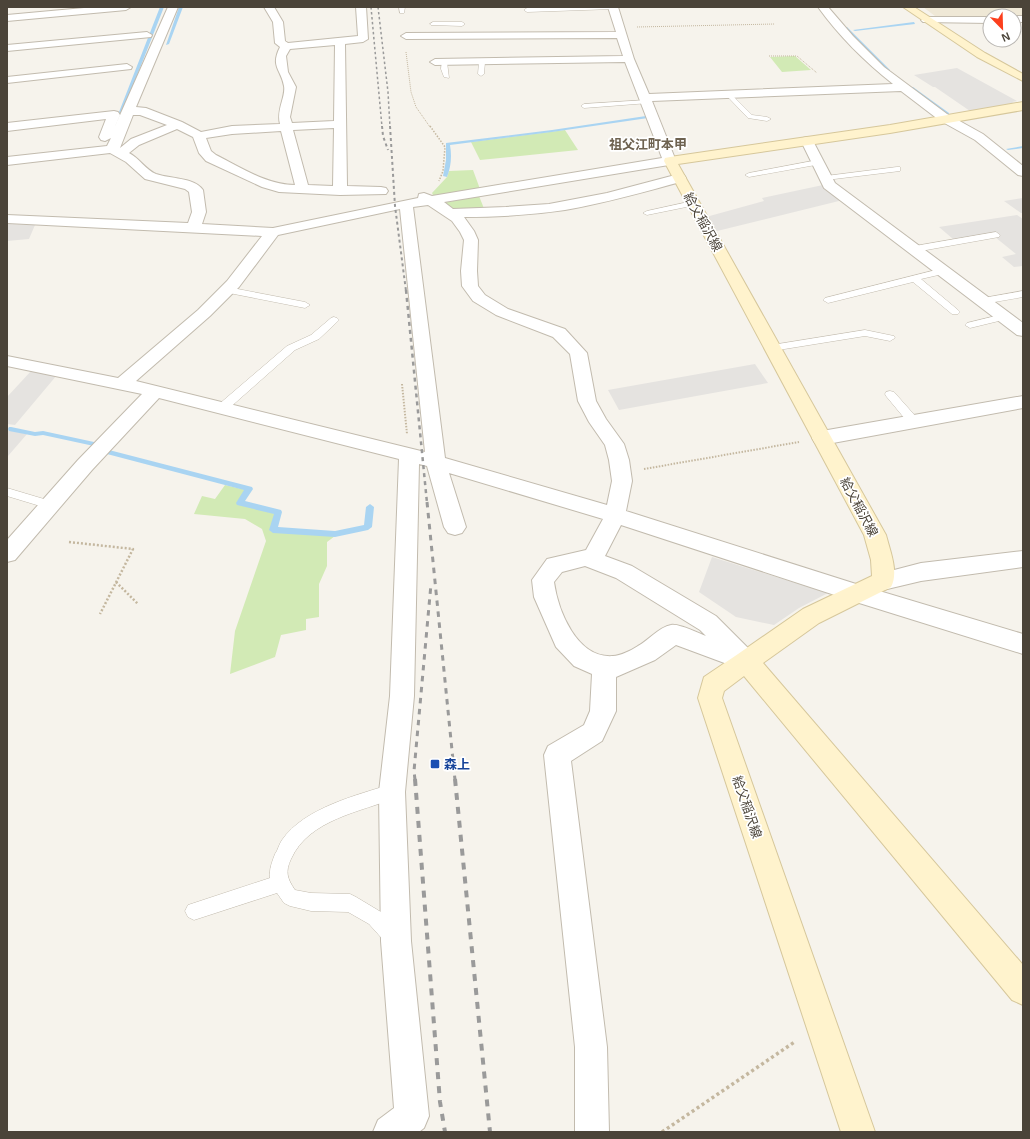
<svg xmlns="http://www.w3.org/2000/svg" width="1030" height="1139" font-family="Helvetica,'Noto Sans JP',sans-serif">
<style>
.education{fill:#efe8d6}
.green{fill:#d2eab5}
.parking{fill:#e5e3e0}
.lines{fill:none;stroke-linecap:round;stroke-linejoin:round}
.stream{fill:#a9d4f2;fill-rule:evenodd}
.lane-casing{stroke:#c2bbae;stroke-width:1}
.street-casing{stroke:#c2bbae;stroke-width:2}
.secondary-casing{stroke:#d6c79b;stroke-width:2}
.path-far4{stroke:#c4b79f;stroke-width:1;stroke-dasharray:1 1;stroke-linecap:butt}
.path-far3{stroke:#c4b79f;stroke-width:1.5;stroke-dasharray:1.5 1.5;stroke-linecap:butt}
.path-far2{stroke:#c4b79f;stroke-width:2;stroke-dasharray:1.5 1.5;stroke-linecap:butt}
.path-far1{stroke:#c4b79f;stroke-width:2.5;stroke-dasharray:2 2;stroke-linecap:butt}
.path{stroke:#c4b79f;stroke-width:3.5;stroke-dasharray:3 3;stroke-linecap:butt}
.lane{fill:#fff;fill-rule:evenodd}
.street{fill:#fff;fill-rule:evenodd}
.secondary{fill:#fff3cd;fill-rule:evenodd}
.rail-far4{stroke:#9a9a9a;stroke-width:1.5;stroke-dasharray:2.5 2.5;stroke-linecap:butt}
.rail-far3{stroke:#9a9a9a;stroke-width:2;stroke-dasharray:3 3;stroke-linecap:butt}
.rail-far2{stroke:#9a9a9a;stroke-width:2.5;stroke-dasharray:4 4;stroke-linecap:butt}
.rail-far1{stroke:#9a9a9a;stroke-width:3;stroke-dasharray:5.5 5.5;stroke-linecap:butt}
.rail{stroke:#9a9a9a;stroke-width:4;stroke-dasharray:7 7;stroke-linecap:butt}
.transit-dot{fill:#1a4fb4;stroke:#fff;stroke-width:1.5}
.labels{text-anchor:middle;dominant-baseline:central;stroke-width:3.5;stroke-linejoin:round;paint-order:stroke}
.far-quarter-label{font-size:13px;font-weight:bold;fill:#6e6250;stroke:#fff}
.street-label{font-size:13px;fill:#4b4439;stroke:#fff}
.transit-label{font-size:13px;font-weight:bold;fill:#164399;stroke:#fff;text-anchor:start}
</style>
<rect width="100%" height="100%" fill="#f6f3ec"/>
<path class="education" d="M923,7H1023V18L1014,16H990V19H939Z"/>
<path class="green" d="M795,56L811,70L782,72L770,57Z
M565,130L578,150L480,160L471,142Z
M473,170L480,189L434,197L432,193L447,177L449,171Z
M479,196L485,211L453,210L443,203Z
M225,485L246,490L237,504L276,514L271,531L335,536L327,542V566L319,584V617L306,619V630L281,635L275,657L230,674L235,631L266,541L262,529L245,519L194,514L202,496L215,499Z"/>
<path class="parking" d="M957,68L1017,101L1012,102L1014,103L970,111L935,87H933L914,75Z
M823,185L843,200L713,232L706,217L764,201L762,198Z
M1023,198V213H1021L1004,201Z
M1017,215L1023,219V266L1014,267L1002,257L1016,254L990,233L953,239L939,227Z
M7,224L35,225L29,239L7,241Z
M755,364L768,383L619,410L608,390Z
M32,370L57,375L15,425L7,424V397Z
M7,430L27,434L8,456H7Z
M712,557L828,593L799,608L774,625L736,617L699,592Z"/>
<g class="lines">
<path class="stream" d="M160,7H164L116,129L112,130Z
M179,7H183L169,44L166,45Z
M914,22L915,24L855,31L853,30Z
M845,27H847L890,70V72H888L845,29Z
M911,87H913L949,113V115H945L911,89Z
M646,116H648V118L552,132L450,145C452,156 451,167 447,177L443,176L446,160V143L552,130Z
M1023,146V148L1008,150L1006,149Z
M9,427H11L35,432L43,431L94,442L97,444L94,446L43,435L35,436L9,431L8,429Z
M107,450H109L252,487L253,489L245,501L281,510L282,512L278,527L335,531L364,525L366,507L370,504L374,507L372,527L368,530L335,537L273,533L269,530L274,514L237,505L236,503L244,490L107,454L105,452Z"/>
<g class="lane-casing">
<path id="lane" d="M399,7H405L404,13H400Z
M551,7H616L613,9L527,12L524,10L527,8Z
M433,22H462L465,24L462,26L431,25L430,24Z
M482,60L485,62L484,74L481,76L478,74L479,62Z
M442,61L447,62L449,78L444,77L441,69Z
M726,93H730L752,115L767,117L771,119L767,121L748,118L726,95Z
M647,100L649,101V103L584,108L581,106L584,104Z
M818,160L822,162L821,164L749,177L745,175L749,173Z
M897,167H900V171L826,180L822,178L826,176Z
M693,201L697,203L696,205L647,215L643,213L647,211Z
M996,232L1000,235L999,237L915,252L911,249L915,246Z
M944,268L949,271L947,273L921,279L958,310L960,312L958,314H952L913,282L828,303L823,300L825,298Z
M227,287L305,302L310,305L305,308L224,292L222,290L224,288Z
M1023,291V297L983,304L978,301L983,298Z
M1004,314L1009,317L1007,319L970,328L965,325L967,323Z
M334,317L337,318L339,320L337,322L319,339L295,350L226,411H218L217,408L218,405L287,346L311,335L331,318Z
M865,330L894,336L895,338L890,341L865,336L772,351L767,348L772,345Z
M890,391L894,392L918,419L920,422L918,425H910L886,396L885,394L886,392Z
M7,488L54,502L56,505L54,508L50,509L7,496Z
M392,784L398,787L400,792L398,797C361,812 309,819 291,859C285,872 287,878 295,890L311,893L350,894L356,897L381,912L398,931L401,937L398,943L392,946L386,943L369,924L348,912L311,911L290,906L284,903L277,893L194,920L188,917L185,911L188,905L270,878C269,869 272,862 275,854C278,850 279,844 282,840C304,808 357,795 392,784Z"/>
</g>
<g class="street-casing">
<path id="street" d="M95,7H131L126,10L7,21V15Z
M168,7H178L136,107L146,108L182,122L201,132L232,126L280,124C276,110 286,97 284,86C281,69 270,67 280,47L275,43L273,22L264,7H274L283,22L285,41L288,43L358,36L356,7H366L368,39L363,42L345,44L347,186L381,187L386,188L388,191L386,194L340,195L279,192L262,187L206,161L199,153L193,137L177,129L139,145L129,153C139,158 146,170 156,174C170,179 194,177 203,190L206,212L202,224L273,228L418,198L419,194L424,193L432,196L662,158L625,62L435,65L430,62L435,59L623,56L617,38L406,39L401,36L406,33L616,32L608,7H618L634,59L649,94L893,84C865,62 839,36 818,7H828L853,36L884,67L947,114L983,134L1023,166V176L1018,175L975,140L939,120L901,91L652,101L676,161L675,164L444,202L453,209L506,207L549,204L607,193L679,174L684,175L686,178L684,181C644,192 605,203 565,210C531,215 497,217 464,217L474,231L478,240L477,271L478,286L485,295L508,309L565,329L587,353L596,401L606,419L624,444L629,460L632,481L626,511L856,584L1023,634V654L856,602L621,525L605,556L632,566L716,616L754,654L758,661L754,668L746,671L676,645L655,660L616,677V711L602,741L571,761L607,1047L609,1132H575V1047L544,755L548,746L584,725L590,711L592,674L574,666L556,647L534,597L532,580L547,559L586,550L603,519L449,473L466,527L462,533L455,535L448,533L444,527L427,466L419,464L414,696L405,792L411,941L429,1116L424,1128L419,1132H373L378,1120L394,1108L381,941L379,792L390,696L399,459L159,398L92,470L15,560L7,562V540L78,460L142,394L7,366V356L118,378L198,310L227,281L262,236L7,223V215L188,223L192,212L189,192L185,189L145,179L126,162L110,153L7,165V157L107,146L111,138L105,141L101,140L99,137L106,119L7,131V123L114,111L118,112L120,115L113,131ZM335,45L334,121L292,123L290,117L296,87L288,72L286,56L290,49ZM133,115H140L167,125L131,139L120,148ZM334,128L333,186L308,185L293,130ZM281,131L295,185C267,185 240,167 216,155L211,151L206,138L232,134ZM428,205L452,221L460,232L464,240L461,271L462,286L473,301L496,315L553,337L570,354L578,401L589,422L605,445L609,460L612,481L607,505L445,458L413,207ZM400,209L425,452L136,381L210,316L239,287L278,235ZM585,566L616,578L700,630L706,636C698,633 678,623 671,625C659,627 649,640 638,646C632,650 620,656 613,656C577,659 558,611 554,582L562,572Z
M1014,16H1023V22H1014Z
M926,17H990V23L923,22L921,20Z
M147,32L152,35L151,37L7,51V45Z
M127,64L132,67L131,69L7,83V77Z
M807,137L811,138L813,141L835,183L1023,323V336L1017,335L824,188L801,141L803,138Z
M1023,396V408L822,445L815,443L812,438L815,433L822,431Z
M1023,551V567L921,581L883,590L875,587L872,581L875,575L921,563Z"/>
</g>
<g class="secondary-casing">
<path id="secondary" d="M903,7H914L985,53L1023,74V81L977,57Z
M1023,102V110L890,133L678,164L886,535C890,551 899,572 891,587L819,623L763,663L1023,965V1005L1012,1000L744,676L724,691L722,698L875,1132H841L698,698L704,677L738,654L803,609L872,576L871,560L864,535L664,161L665,158L670,157L890,125Z"/>
</g>
<path class="path-far4" d="M637,27L775,24
M406,52L411,92L416,107L430,127
M769,56H797L817,73"/>
<path class="path-far3" d="M430,126L445,147L443,171L439,181"/>
<path class="path-far2" d="M402,384L407,434
M644,469L799,442"/>
<path class="path-far1" d="M69,542L133,549L100,614
M116,582L138,604"/>
<path class="path" d="M662,1132L796,1041"/>
<use href="#lane" class="lane"/>
<use href="#street" class="street"/>
<use href="#secondary" class="secondary"/>
<path class="rail-far4" d="M371,7L382,127
M378,7L388,92L390,127"/>
<path class="rail-far3" d="M382,126L383,136L388,150
M390,126L395,206L406,291"/>
<path class="rail-far2" d="M406,290L427,503"/>
<path class="rail-far1" d="M427,502L455,780
M415,780L414,771L431,584"/>
<path class="rail" d="M415,779L440,1102L445,1132
M455,779L490,1132"/>
</g>
<rect class="transit-dot" x="430" y="759" width="10" height="10" rx="2"/>
<g class="labels">
<g class="far-quarter-label">
<text x="648" y="144">祖父江町本甲</text>
</g>
<g class="street-label">
<text transform="translate(703 222) rotate(61)">給父稲沢線</text>
<text transform="translate(859 507) rotate(62)">給父稲沢線</text>
<text transform="translate(747 807) rotate(71)">給父稲沢線</text>
</g>
<g class="transit-label">
<text x="444" y="764">森上</text>
</g>
</g>
<rect width="1030" height="1139" fill="none" stroke="#4b4439" stroke-width="16"/>
<g transform="translate(1002 28) rotate(157)"><circle r="19" fill="#ffffff" stroke="#b7b4b0"/>
<path d="M0-3L7 15L0 10L-7 15Z" fill="#fc3f1d"/>
<text y="-6" font-size="11" font-weight="bold" text-anchor="middle" fill="#4b4439">N</text>
</g>
</svg>
